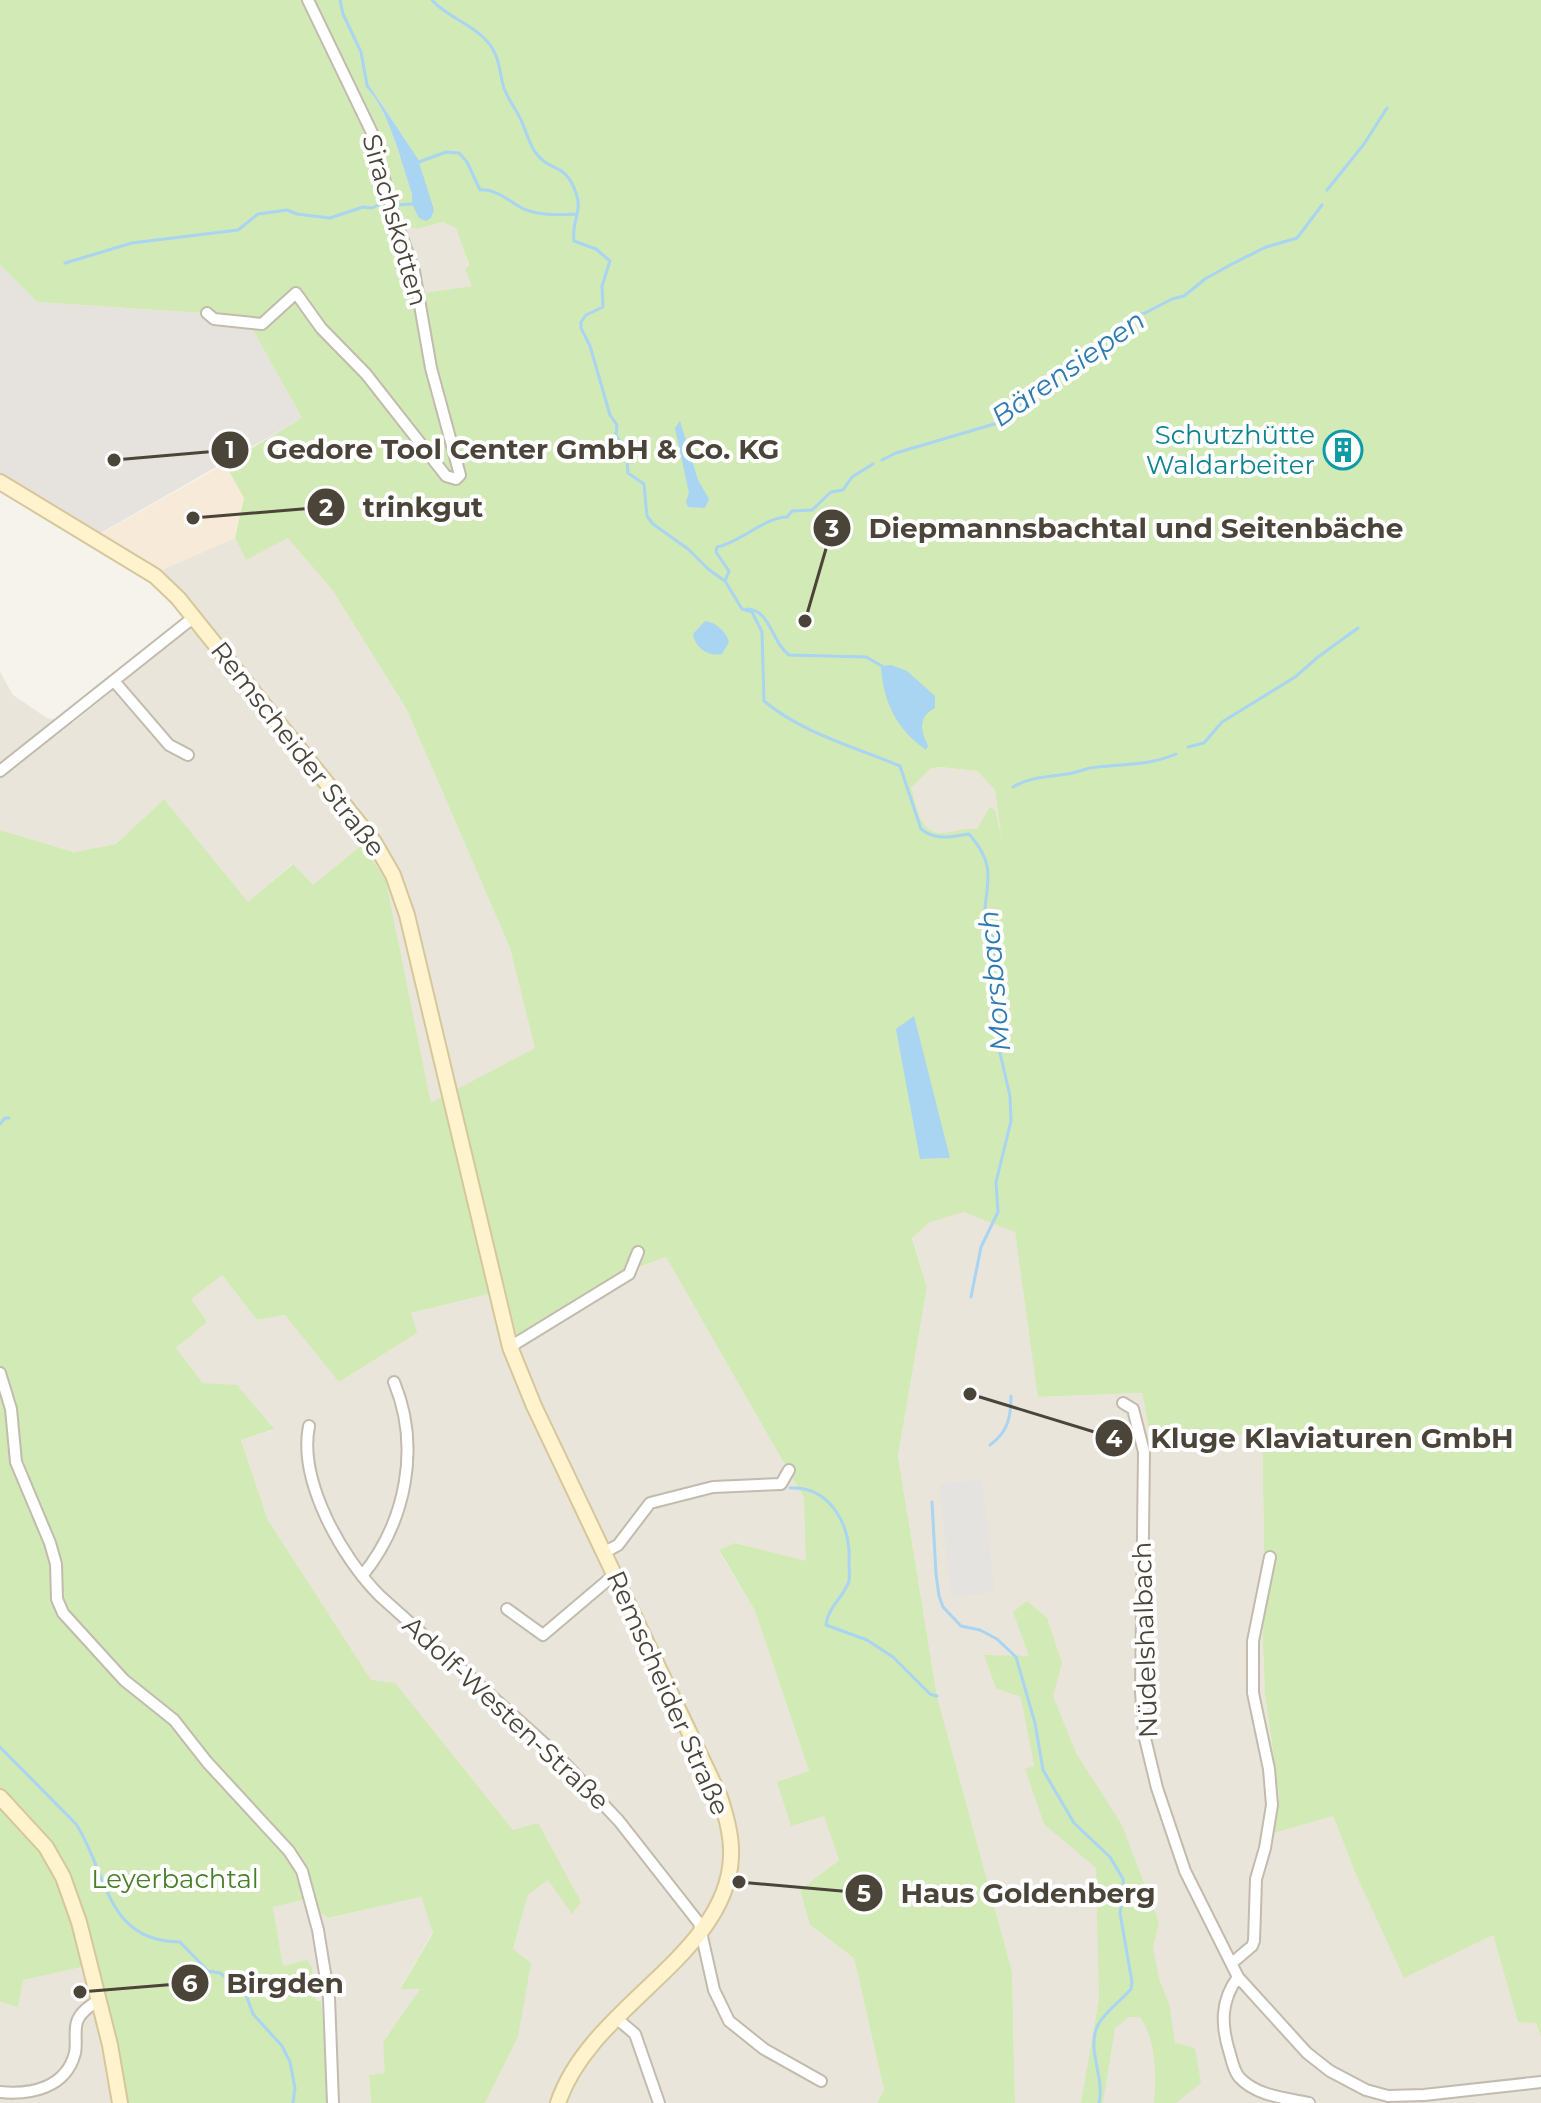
<svg xmlns="http://www.w3.org/2000/svg" width="1541" height="2103" font-family="Montserrat,sans-serif">
<style>
.residential{fill:#eae5da}
.commercial{fill:#f7ead8}
.industrial{fill:#e6e2dd}
.green{fill:#d2eab5;fill-rule:evenodd}
.parking{fill:#e5e3e0}
.water{fill:#a9d4f2}
.lines{fill:none;stroke-linecap:round;stroke-linejoin:round}
.stream{stroke:#a9d4f2;stroke-width:3}
.minor-casing{stroke:#c2bbae;stroke-width:14}
.secondary-casing{stroke:#d6c79b;stroke-width:18}
.minor{stroke:#fff;stroke-width:10}
.secondary{stroke:#fff3cd;stroke-width:14}
.labels{text-anchor:middle;dominant-baseline:central;stroke-width:8;stroke-linejoin:round;paint-order:stroke}
.street-label{font-size:26px;fill:#4b4439;stroke:#fff}
.culture-label{font-size:26px;fill:#0d838f;stroke:#fff;text-anchor:end}
.park-label{font-size:26px;fill:#4a7f2a;stroke:#fff}
.water-label{font-size:28px;font-style:italic;fill:#2e7ab2;stroke:#fff}
.leader{fill:none;stroke:#4b4439;stroke-width:3}
.callout-dot{fill:#4b4439;stroke:#fff;stroke-width:3}
.mark-label{font-size:24px;text-anchor:middle;font-weight:bold;fill:#fff}
.callout-label{font-size:28px;text-anchor:middle;font-weight:bold;fill:#4b4439;stroke:#fff;stroke-width:8;stroke-linejoin:round;paint-order:stroke}
</style>
<rect width="100%" height="100%" fill="#f6f3ec"/>
<path class="residential" d="M443,222L457,228L475,286L417,294L400,227L421,228Z
M288,537L333,591L407,710L510,948L536,1048L431,1104L386,881L312,885L292,864L248,903L164,799L116,844L74,852L0,830V672L13,695L47,718L73,723L196,623L157,572L235,538L246,560Z
M939,767L977,771L995,790L1003,840L992,852L928,837L908,800L912,786L930,769Z
M1010,1197L1039,1397L1142,1393L1152,1445L1262,1430L1264,1548L1262,1624L1265,1695L1279,1795L1274,1832L1333,1816L1354,1870L1493,1935L1518,2021L1536,2023L1541,2038V2103H1015L1012,1971L937,1696L898,1456L927,1287L906,1216Z
M666,1257L804,1498L807,1562L736,1543L719,1551L755,1611L839,1860L800,1890L810,1925L854,1958L884,2090L877,2103H485L518,2037L513,1949L528,1895L548,1880L573,1913L513,1830L371,1681L268,1520L241,1440L273,1430L237,1386L203,1383L176,1348L207,1322L190,1299L222,1275L257,1320L285,1315L411,1313L505,1290L517,1334L631,1270Z
M421,1897L433,1932L400,1988H421L383,2042L386,2073L369,2075L371,2103H332L321,2002L289,2003L273,1907L303,1900L328,1918Z
M101,1963L125,2103H0V2002L18,2007L22,1980Z"/>
<path class="commercial" d="M225,464L244,498L235,538L157,572L98,535Z"/>
<path class="industrial" d="M0,265L37,302L245,316L302,418L97,535L0,478Z"/>
<path class="green" d="M0,0H1541V2038L1536,2023L1518,2022L1493,1935L1404,1978L1354,1870L1333,1816L1273,1833L1279,1795L1265,1695L1262,1624L1264,1548L1262,1431L1152,1445L1142,1393L1038,1397L1015,1232L964,1212L930,1222L912,1238L927,1287L898,1456L937,1696L1012,1971L1015,2103H877L884,2090L854,1958L810,1925L800,1890L839,1860L824,1816L791,1826L777,1782L809,1771L755,1611L719,1550L735,1543L806,1561L804,1498L666,1257L631,1270L517,1335L505,1290L411,1313L417,1333L339,1382L285,1315L257,1320L222,1275L191,1299L207,1322L176,1348L203,1383L237,1385L274,1429L241,1440L268,1520L371,1680L395,1683L513,1830L538,1823L581,1902L572,1914L548,1880L528,1895L513,1949L531,1963L518,2037L485,2103H371L369,2075L385,2073L383,2042L420,1989H400L433,1933L421,1897L328,1918L303,1900L273,1907L283,1966L307,1960L312,1967L316,2001H321L332,2103H125L96,1964L23,1980L18,2007L0,2002V830L74,852L116,844L164,799L248,902L293,864L313,885L362,845L386,881L431,1103L535,1048L510,948L407,710L333,591L288,538L246,560L235,538L244,498L225,464L302,418L245,316L37,302L0,265ZM366,86H370L418,159L432,208L412,204V194C401,161 390,111 366,86ZM443,222L456,228L469,265L465,269L472,286L417,294L400,228H421ZM939,767L977,771L995,790L1002,841L995,810L990,807L977,829C965,828 955,832 943,833C919,834 917,806 911,788L930,769ZM913,1017L949,1158L920,1159Z
M1027,1601L1047,1618L1062,1663L1053,1696L1076,1753L1122,1825L1159,1923L1153,1947L1159,1979L1169,2003L1175,2043L1195,2048L1201,2083L1176,2103H1154C1157,2075 1156,2041 1140,2017H1129L1115,2028L1103,2103H1081L1099,1999L1096,1868L1044,1824L1025,1769L1034,1766L1021,1697L996,1688L984,1655L1029,1656L1013,1612Z"/>
<path class="parking" d="M982,1479L995,1592L951,1597L939,1484Z"/>
<path class="water" d="M369,85L418,159L434,210L431,218L426,221L419,218L412,204V194C401,162 389,108 365,86Z
M680,421L698,480L709,499L705,508L688,507L686,502L689,493L675,428Z
M705,621C717,623 725,631 729,642L722,654C708,657 695,648 693,634Z
M891,665L907,671L935,696V708C918,717 920,730 928,746L926,750C897,729 884,704 881,668L882,666Z
M914,1016L950,1158L920,1159L896,1029Z"/>
<g class="lines">
<path class="stream" d="M340,0L343,14L361,52L367,85
M432,0C447,17 470,23 486,40C499,54 499,68 503,85C506,97 515,107 520,118C526,130 528,141 535,152C551,174 565,161 576,193C583,211 571,223 574,241L596,249L610,261L602,286L603,307L586,315L581,322V328L590,346L610,415L617,425L616,436L626,449L628,473L644,484L647,516L653,524L688,549L708,569L725,581L742,609L752,612L762,632L764,701C804,734 853,746 900,766L921,829C936,841 951,837 969,834C999,868 985,883 984,923L994,936L993,983L997,1040L1010,1096L1011,1121L996,1182L998,1212L981,1247L971,1297
M419,162L446,152L459,153L467,162L480,190C494,188 508,200 520,207C535,216 560,215 577,214
M1327,190L1364,144L1387,108
M396,205L412,204
M65,263L132,243L238,230L258,214L287,210L297,214L330,218L363,207L372,208L384,202
M882,460L896,453L1001,422L1046,382L1053,372L1100,339L1103,340L1128,319L1145,313L1172,299L1184,296L1205,279L1230,265L1266,247L1297,238L1322,205
M725,581L729,571L716,552L717,547C741,542 765,517 787,517L792,511L812,510L831,492L843,490L852,477L873,464
M746,609C771,609 771,642 789,655L866,657L882,666
M1188,747L1204,743L1222,722L1295,677L1318,657L1358,628
M1013,787C1029,777 1048,777 1067,774C1078,773 1087,767 1098,767C1125,764 1151,765 1176,754
M0,1124L5,1118H9
M990,1445C1008,1432 1011,1417 1011,1396
M790,1488C831,1486 851,1526 849,1562C849,1568 850,1575 849,1581C844,1597 827,1608 826,1625L867,1640L893,1657L930,1694L937,1696
M932,1502L936,1574L939,1596L943,1607L961,1626L980,1630L997,1639L1016,1657L1035,1723L1043,1770L1074,1823L1110,1857L1123,1879L1124,1892L1120,1913L1132,1982L1131,1989C1121,2001 1103,2013 1097,2027C1087,2051 1105,2078 1099,2103
M0,1747L76,1824C108,1873 105,1942 180,1942L208,1971L220,1973L245,1992L253,2014L282,2046L290,2062L295,2088L293,2103"/>
<g class="minor-casing">
<path id="minor" d="M207,313L214,319L262,324L296,293L321,328L366,374L446,476L456,479L460,475L431,368L414,271L391,207L374,137L308,0
M114,681L169,745L188,755
M0,771L194,617
M510,1347L629,1274L638,1252
M0,1373L11,1409L16,1462L50,1543L56,1564L57,1599L63,1613L124,1680L174,1720L207,1762L289,1851L302,1871L318,1930L329,1998L333,2103
M1123,1403L1133,1409L1144,1452L1141,1692L1144,1734L1157,1788L1185,1871L1238,1977L1307,2053L1330,2071L1366,2090L1388,2096L1424,2095L1541,2082
M309,1426C298,1481 342,1558 380,1596L556,1754L619,1821L699,1923L714,1990L729,2021L764,2049L821,2081
M605,1552L618,1545L650,1503L713,1487L781,1484L789,1470
M362,1576C406,1522 421,1447 394,1382
M507,1609L543,1635L615,1574
M1232,1963L1252,1946L1254,1941L1256,1879L1265,1848L1272,1805L1269,1769L1253,1693V1641L1270,1557
M1238,1977C1220,2001 1221,2026 1230,2054C1232,2062 1234,2071 1239,2077C1256,2096 1285,2098 1309,2103
M615,2017L635,2034L659,2103
M0,2092C31,2095 66,2088 75,2053C77,2043 74,2031 77,2022C80,2012 91,2005 99,2000"/>
</g>
<g class="secondary-casing">
<path id="secondary" d="M0,482L155,576L178,598L374,842L393,875L407,915L510,1347L534,1406L720,1797C726,1816 732,1836 731,1857C727,1956 590,2006 558,2103
M0,1797L46,1847L63,1877L79,1922L110,2045L120,2103"/>
</g>
<use href="#minor" class="minor"/>
<use href="#secondary" class="secondary"/>
</g>
<defs>
<g id="building-ring" transform="scale(2)"><circle r="9.5" fill="#fff" stroke="#0f9aa8" stroke-width="1.5"/><path d="M-4-6H4V6H1V3H-1V6H-4ZM-2.5-4.3h1.7v1.8h-1.7ZM.8-4.3h1.7v1.8H.8ZM-2.5-1h1.7V.8h-1.7ZM.8-1h1.7V.8H.8Z" fill="#0f9aa8"/></g>
</defs>
<g fill-rule="evenodd">
<use href="#building-ring" x="1343" y="450"/>
</g>
<g class="labels">
<g class="street-label">
<text transform="translate(395 220) rotate(74)">Sirachskotten</text>
<text transform="translate(298 749) rotate(52)">Remscheider Straße</text>
<text transform="translate(1145 1640) rotate(-92)">Nüdelshalbach</text>
<text transform="translate(668 1693) rotate(66)">Remscheider Straße</text>
<text transform="translate(506 1713) rotate(43)">Adolf-Westen-Straße</text>
</g>
<g class="culture-label">
<text x="1315" y="435">Schutzhütte<tspan x="1315" dy="30">Waldarbeiter</tspan></text>
</g>
<g class="park-label">
<text x="175" y="1879">Leyerbachtal</text>
</g>
<g class="water-label">
<text transform="translate(1068 368) rotate(-35)">Bärensiepen</text>
<text transform="translate(994 981) rotate(-95)">Morsbach</text>
</g>
</g>
<path class="leader" d="M114 460L230 450M193 518L326 507M805 621L832 528M970 1394L1114 1438M739 1882L864 1893M80 1992L190 1983"/>
<g class="callout-dot">
<circle cx="114" cy="460" r="8"/>
<circle cx="193" cy="518" r="8"/>
<circle cx="805" cy="621" r="8"/>
<circle cx="970" cy="1394" r="8"/>
<circle cx="739" cy="1882" r="8"/>
<circle cx="80" cy="1992" r="8"/>
<circle cx="230" cy="450" r="20"/>
<circle cx="326" cy="507" r="20"/>
<circle cx="832" cy="528" r="20"/>
<circle cx="1114" cy="1438" r="20"/>
<circle cx="864" cy="1893" r="20"/>
<circle cx="190" cy="1983" r="20"/>
</g>
<g class="mark-label">
<text x="230" y="458">1</text>
<text x="326" y="516">2</text>
<text x="832" y="537">3</text>
<text x="1114" y="1447">4</text>
<text x="864" y="1902">5</text>
<text x="190" y="1992">6</text>
</g>
<g class="callout-label">
<text x="523" y="459">Gedore Tool Center GmbH &amp; Co. KG</text>
<text x="423" y="517">trinkgut</text>
<text x="1136" y="538">Diepmannsbachtal und Seitenbäche</text>
<text x="1332" y="1448">Kluge Klaviaturen GmbH</text>
<text x="1028" y="1903">Haus Goldenberg</text>
<text x="285" y="1993">Birgden</text>
</g>
</svg>
